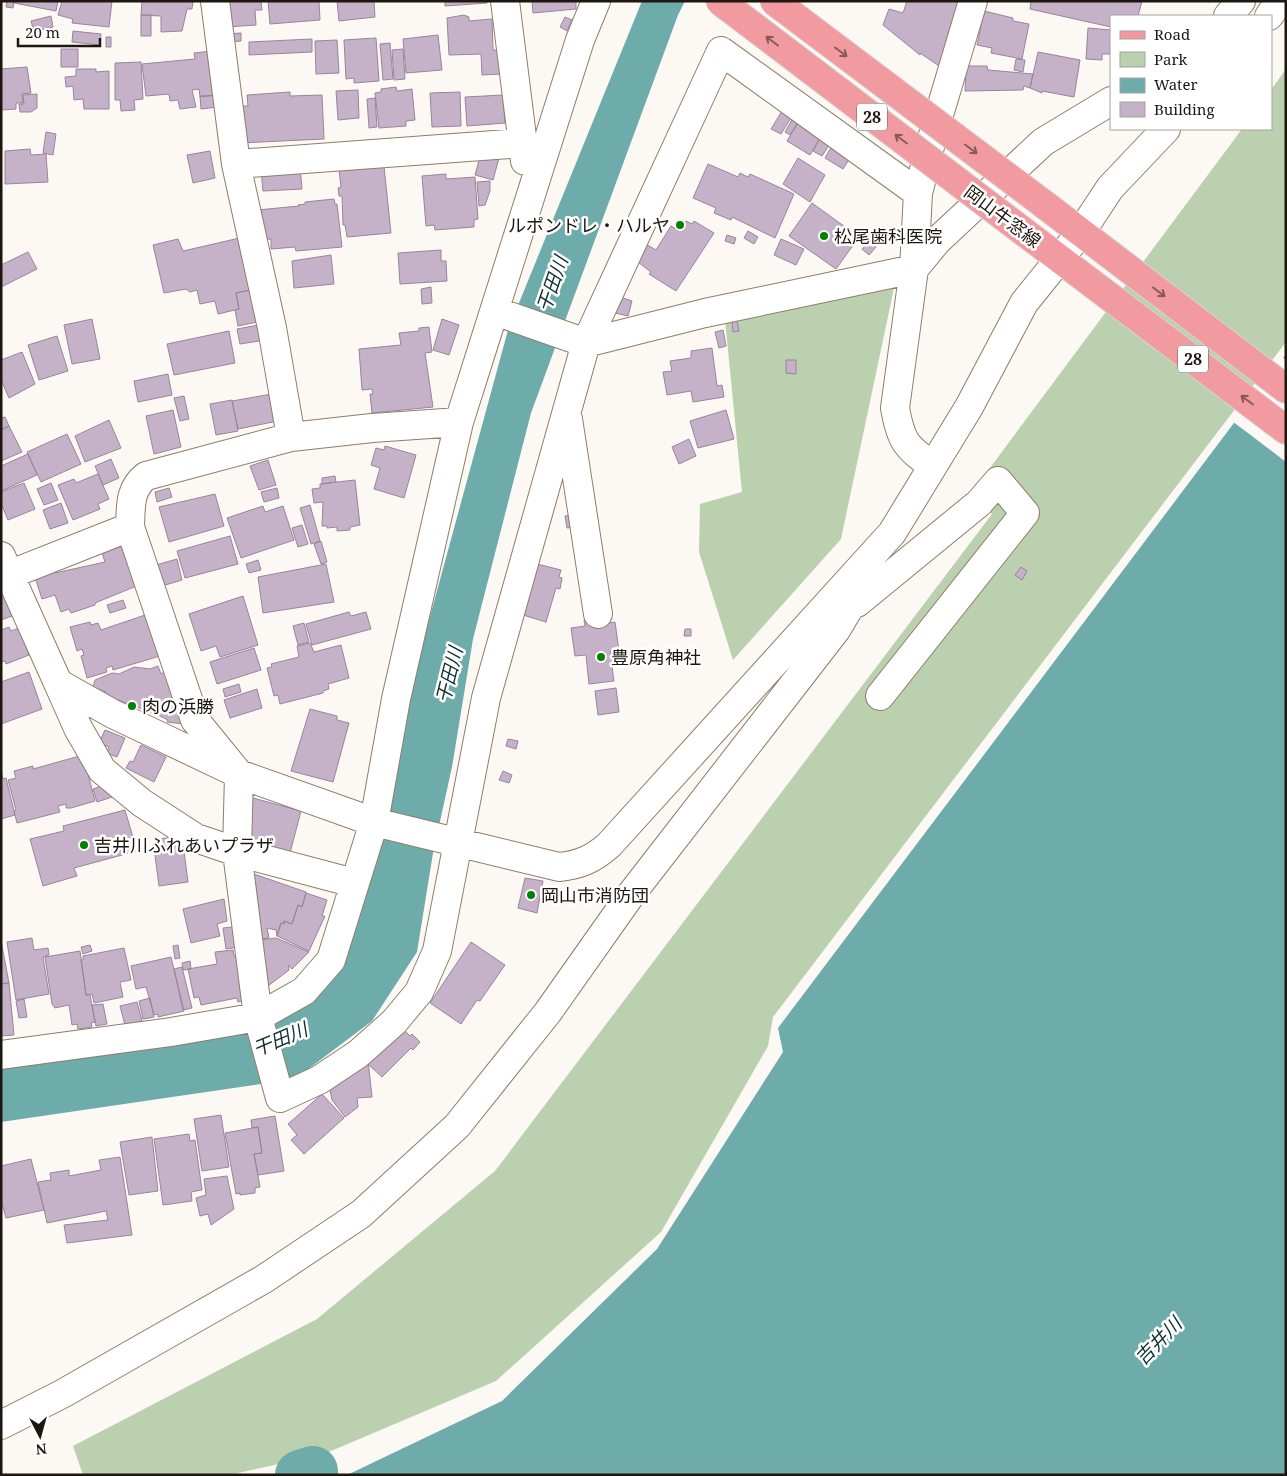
<svg xmlns="http://www.w3.org/2000/svg" width="1287" height="1476" font-family="'Noto Serif','Noto Sans JP',serif">
<style>
.green{fill:#bbd0af}
.water{fill:#6eabab}
.pier{fill:#fcf8f3}
.lines{fill:none;stroke-linecap:round;stroke-linejoin:round}
.river{stroke:#6eabab;stroke-width:50}
.building{fill:#c6b2c8;stroke:#98859a}
.minor-casing{stroke:#8f7d67;stroke-width:30}
.major-casing{stroke:#d6d5d4;stroke-width:30}
.minor{stroke:#fff;stroke-width:28}
.major{stroke:#f19ba0;stroke-width:28}
.major-bridge-casing{stroke:#d6d5d4;stroke-width:30;stroke-linecap:butt}
.major-bridge{stroke:#f19ba0;stroke-width:28}
.oneway{stroke:#885958}
.poi-dot{fill:#008200;stroke:#fff;stroke-width:2}
.labels{text-anchor:middle;dominant-baseline:central;stroke-width:5;stroke-linejoin:round;paint-order:stroke}
.shield{fill:#fff;stroke:#625d57;stroke-width:1}
.shield-label{font-size:16px;font-weight:bold;fill:#1e170f}
.street-label{font-size:18px;fill:#1e170f;stroke:#fff}
.poi-label{font-size:18px;fill:#1e170f;stroke:#fff;text-anchor:start}
.water-label{font-size:19px;font-style:italic;fill:#103030;stroke:#fff}
</style>
<rect width="100%" height="100%" fill="#fcf8f3"/>
<path class="green" d="M1286,69V342L773,1017L768,1046L661,1232L496,1381L324,1454L229,1475H83L73,1446L317,1319L495,1171L992,514L969,496L1242,129H1271V90Z
M894,288L841,539L733,660L699,552L700,504L742,492L725,320Z"/>
<path class="water" d="M642,1H685L678,15L531,413L473,639L452,767L433,853L417,952L372,1021L295,1079L1,1122V1065L315,997L395,745L508,330Z
M1286,354V1475H347L502,1401L657,1249L783,1052L778,1028Z"/>
<path class="pier" d="M1281,356L1286,360V462L1232,421Z"/>
<g class="lines">
<path class="river" d="M300,1475L313,1471V1475"/>
</g>
<path class="building" d="M7,1H14L13,8L6,7Z
M14,1H58L56,11L14,3Z
M62,1H112L109,27L72,23L73,19L58,15Z
M142,1H193L192,9H187L182,31L161,32V16L141,15Z
M224,1H261L262,10H255L256,25L226,27Z
M268,1H319L320,20L270,24Z
M337,1H374L375,17L339,21Z
M445,1H487V3L445,6Z
M532,1H576V9L533,13Z
M907,1H964L942,68L920,53V55L883,25L889,9L903,13Z
M1031,1H1142L1138,16H1111V27L1030,9Z
M984,11L1013,18V21L1029,24L1022,59L991,53L992,48L977,45Z
M141,15H151V36H141Z
M464,15L469,17V21L492,19L493,50H500L501,74L482,75L481,54L449,55L447,18Z
M51,16L53,27L34,32L31,21Z
M565,17L572,20L567,31L560,27Z
M1088,28L1111,30L1110,54H1102V60L1086,59Z
M73,31L101,34L100,45L72,42Z
M241,33V41L229,42L228,34Z
M438,35L442,70L406,73L403,39Z
M106,37H111V47H106Z
M376,38L379,81L354,83V78L346,79L344,40Z
M312,39V52L249,55V42Z
M337,40L339,73L316,74L315,41Z
M390,43L393,79L383,80L380,44Z
M61,49H78V67H61Z
M403,49L405,79L394,80L392,50Z
M212,51L218,95L200,97L199,89L192,90L196,107L180,109L178,100L170,101L169,94L146,96L142,64L195,59L194,53Z
M1038,52L1080,60L1074,97L1042,91V93L1030,88Z
M1016,59L1025,60L1023,72L1014,70Z
M141,62L143,99L134,100L135,110L121,111L120,100H115V63Z
M966,66H987L988,70L1033,74L1030,88L1024,86L1023,90L965,91Z
M27,67L31,93L22,94L23,103H16V109L1,110V69Z
M76,69H96V72L109,71V109H84L83,99L74,100L73,86L66,87L65,77L76,76Z
M396,87L397,91L412,89L415,120L406,121V126L379,128L375,93L381,92V89Z
M358,90L359,118L338,120L336,91Z
M290,92V96L322,95L324,139L240,143L236,106H248L247,95Z
M460,92L461,126L432,127L430,93Z
M37,94V108L31,112H20L19,104H24L23,95Z
M217,95L218,107L201,109L200,96Z
M503,95L505,123L467,126L465,97Z
M375,98L377,127L369,128L367,99Z
M782,111L792,116L781,134L771,129Z
M794,116L800,119L790,135L785,132Z
M801,118L824,131L810,155L787,141Z
M46,132L56,134L53,155L43,153Z
M821,136L831,142L822,156L813,151Z
M833,144L852,155L843,169L825,158Z
M30,149L31,155L46,154L48,182L5,184V151Z
M210,151L215,178L193,183L187,155Z
M481,153L499,158L493,180L475,175Z
M383,157L391,233L347,237L345,225H343L342,196H339L338,188L341,187L338,161Z
M798,158L825,175L810,202L783,184Z
M708,164L738,177L740,173L748,177L750,174L794,194L775,238L732,217L731,220L714,213L716,208L693,198Z
M300,166L302,189L263,191L261,170Z
M446,174V179L475,177L478,219L474,220V227L435,230L434,225L426,226L422,176Z
M490,181V191L485,205L479,206L477,182Z
M334,199L335,204H337L342,247L296,251L295,247L271,249V239L262,240L257,210L299,206L298,205L305,204V202Z
M812,203L859,237L836,269L789,236Z
M686,221L692,224L694,221L714,233L676,291L649,274L651,272L634,259L644,243L656,250L671,226L679,231Z
M748,231L758,237L754,244L744,238Z
M727,235L736,238L734,244L725,241Z
M244,237L255,289L236,293L239,309L218,314L215,301L200,304L197,290L190,292L186,289L164,293L153,245L178,239L183,251Z
M781,239L804,249L796,265L774,255Z
M869,241L876,247L869,255L862,249Z
M441,250V261H446L447,281L400,284L398,253Z
M28,252L37,269L1,287V265Z
M331,255L334,284L294,288L292,261Z
M431,287L432,303L422,304L421,289Z
M255,289L262,321L238,326L235,310L239,309L236,293Z
M620,297L632,301L628,316L615,313Z
M92,319L100,359L72,364L64,325Z
M442,319L459,325L449,355L433,350Z
M732,320H737L739,331L733,332Z
M264,324L266,340L240,344L237,329Z
M429,327L432,352L425,353L433,407L372,413L370,394H373L372,389L362,390L359,349L401,345L399,333L419,331V328Z
M723,330L726,346L719,348L715,332Z
M229,331L235,363L174,375L167,344Z
M57,336L68,371L39,380L28,345Z
M712,348L717,386L722,385L724,397L693,402L691,391L667,395L663,372L672,371L670,361L691,358V351Z
M22,352L35,384L9,398L1,380V360Z
M786,360H796V374L786,373Z
M168,374L172,395L138,402L134,381Z
M272,394L278,421L238,429L232,401Z
M184,396L189,419L180,421L174,398Z
M232,400L238,431L216,435L210,404Z
M173,410L181,447L154,454L146,416Z
M726,410L734,439L698,448L690,421Z
M5,417L9,426L1,430V418Z
M109,420L121,448L85,462L75,436Z
M9,426L22,452L1,461V430Z
M67,434L81,464L41,482L27,452Z
M689,439L696,456L679,464L672,447Z
M385,446L416,455L404,498L374,489L380,468L371,465L376,448L384,450Z
M28,454L37,475L1,491V466Z
M111,459L119,478L103,485L95,466Z
M268,460L276,485L259,490L250,466Z
M98,474L109,499L98,504L100,509L73,520L58,485L74,479L76,483Z
M335,476L336,482L322,484V478Z
M355,480L360,525L350,527V530L337,531V527L327,528V526H322L323,502L314,503L312,489L320,488V484Z
M24,483L35,509L8,520L1,503V492Z
M51,483L58,500L44,505L37,489Z
M169,488L172,497L157,502L155,492Z
M277,488L279,498L264,502L261,492Z
M215,494L224,526L169,542L159,507Z
M61,503L68,523L50,529L43,510Z
M310,505L320,541L311,544L300,508Z
M263,506L265,512L283,506L294,540L241,558L227,518Z
M573,515L574,527L567,528L565,516Z
M302,525L308,544L298,547L292,528Z
M230,536L238,564L185,578L177,551Z
M321,541L327,562L321,564L314,544Z
M126,545L139,585L95,603V605L71,613L69,609L61,612L55,595L42,599L33,571L53,568L55,573L105,562L102,553Z
M177,559L182,580L162,586L156,565Z
M258,560L261,570L249,573L246,564Z
M326,564L334,602L263,613L258,577Z
M537,564L561,570L559,577L562,578L560,589L556,588L546,622L523,615Z
M1021,567L1027,571L1022,580L1015,575Z
M1,588L12,616L1,620Z
M243,596L258,645L220,657L216,646L201,651L189,614Z
M123,600L126,608L110,613L107,605Z
M349,612L351,616L366,612L371,629L312,645L306,624Z
M148,614L160,656L113,670L112,666L106,668L107,672L87,678L81,656L84,655L82,649L77,651L70,627L90,622L91,625L98,623L101,630Z
M601,618L602,624L615,622L619,651L610,652L614,681L589,684L586,655L575,656L571,628L585,626L584,620Z
M304,623L309,642L298,645L293,626Z
M9,627L11,631L19,628L29,655L6,664L5,661L1,662V630Z
M685,629H691V636H684Z
M310,643L314,652L341,645L349,678L328,684L329,689L323,691V693L280,704L278,695L274,696L267,668L272,667L271,664L299,657L297,646Z
M254,648L261,670L217,684L210,662Z
M158,666L161,674L164,672L166,677L184,724L167,722L168,720L158,715L105,695L106,692L93,687L95,680L112,673L119,674L134,667L150,669Z
M29,672L42,709L1,724V682Z
M239,684L241,692L225,697L223,689Z
M616,688L619,712L598,715L595,691Z
M257,689L262,708L230,718L224,700Z
M310,709L337,716V720L349,723L333,782L291,771Z
M105,730L125,738L117,757L106,753L109,747L99,743Z
M508,739L518,741L516,749L506,746Z
M141,745L166,757L154,782L126,768L130,761L133,762Z
M83,755L95,801L71,808H66V804L58,806L60,812L17,823L14,811L16,810L8,780L16,778L14,771L33,766V769Z
M1,770L3,779L6,778L15,815L1,819Z
M503,771L512,775L509,783L499,780Z
M110,783L115,796L97,802L93,789Z
M253,798L301,811L290,853L243,838Z
M125,810L137,851L74,868L77,876L43,886L30,839L64,831L63,826Z
M182,836L188,882L159,886L154,848L160,847L159,839Z
M251,873L306,892L302,907L298,905L292,924L284,921V924L281,923L277,936L276,930L267,928L269,938L259,939Z
M525,878L543,881L537,913L518,908Z
M306,893L327,900L322,916H325L309,951L277,936L281,923L284,924V921L292,924L298,905L302,907Z
M224,899L227,921L217,924L220,936L191,943L183,909Z
M242,926L246,946L226,949L223,928Z
M32,938L34,950L48,948L49,955L43,957L49,994L16,1000L7,942Z
M276,938L309,952L292,969L288,965L289,970L268,986L261,940Z
M1,941L9,983L1,984Z
M471,942L505,965L480,1001L477,1000L461,1024L430,1003Z
M90,945L92,951L83,954L81,947Z
M178,945L180,958L175,959L173,946Z
M124,948L131,980L120,982L123,997L94,1003L92,994L86,995L81,960H83V956Z
M233,950L234,956H238L245,1000L238,1002L237,998L201,1005L199,997L194,998L188,969L217,964L215,952Z
M80,951L86,995H90L95,1022L91,1023L92,1027L78,1029L77,1024L72,1025L69,1005L55,1008L52,1004L45,957Z
M171,957L184,1011L158,1017V1014L154,1015L146,987L136,989L131,966Z
M190,961L191,969L183,970L182,963Z
M182,967L192,1008L183,1010L174,969Z
M9,983L14,1035L1,1036V984Z
M150,998L154,1017L143,1019L139,1001Z
M24,999L27,1017L19,1018L16,1001Z
M137,1002L142,1021L125,1025L120,1006Z
M103,1004L107,1024L96,1026L92,1005Z
M397,1023L410,1036L412,1034L420,1042L413,1050L411,1048L382,1077L368,1064L376,1057L370,1051Z
M368,1060L372,1097L357,1098L358,1107L345,1117L332,1100L328,1080L351,1076L349,1066Z
M322,1094L344,1118L304,1154L291,1140L297,1135L288,1124Z
M221,1115L229,1167L202,1171L194,1119Z
M275,1116L284,1171L258,1175L254,1154L262,1153L258,1127L252,1128L251,1120Z
M258,1127L262,1153L254,1154L260,1187L255,1188V1193L240,1195V1193L236,1194L225,1133Z
M189,1134L190,1141L195,1140L202,1190L191,1192L192,1201L163,1205L154,1139Z
M152,1137L158,1191L129,1195L120,1142Z
M120,1157L132,1235L67,1243L64,1225L108,1220L106,1211L47,1223L38,1182L51,1180L50,1173L69,1170V1176L101,1170L99,1160Z
M31,1159L44,1210L6,1218L1,1200V1166Z
M227,1176L234,1209L211,1225L208,1214L200,1216L196,1198L206,1195L204,1179Z"/>
<g class="lines">
<g class="minor-casing">
<path id="minor" d="M215,1L236,164L272,328L291,437
M505,1L525,161
M1228,16L1241,1
M1269,16L1280,1
M236,164L522,143
M586,343L705,313L914,269L918,193L933,135L973,1
M586,343L721,51L918,193
M568,419L598,614
M933,466C906,447 901,442 895,408L914,269L937,241L1043,142L1111,101
M130,527L195,720L239,774L237,852L258,1017L280,1098L319,1080L358,1054L394,1022L419,992L437,951L486,698L586,343L495,311
M1,556L58,683L113,714L239,774L374,822L559,867C580,865 593,859 609,845L892,533L969,407L1024,303L1081,232L1110,188L1166,129
M1,578L130,527C131,507 129,489 146,476L291,437L372,428L459,422
M857,603L979,503L998,481L1025,513L880,696
M58,683L78,728L102,770L142,803L196,838L237,852L354,883
M1,1055L171,1032L258,1017L304,991L331,960L374,822L396,699L459,422L580,40L596,1
M1,1425L62,1394L264,1279L361,1214L457,1126L548,1012L632,893L836,630L867,578"/>
</g>
<g class="major-casing">
<path id="major" d="M1045,205L1286,389
M1024,232L1286,430"/>
</g>
<use href="#minor" class="minor"/>
<use href="#major" class="major"/>
<g class="major-bridge-casing">
<path id="major-bridge" d="M720,1L1024,232
M774,1L1045,205"/>
</g>
<use href="#major-bridge" class="major-bridge"/>
</g>
<defs><path id="oneway-shaft" d="M-6 0H5M1.5-3L5.5 0L1.5 3" fill="none" stroke-width="1.6" stroke-linecap="round" stroke-linejoin="round" transform="scale(1.25)"/></defs>
<g class="oneway">
<use href="#oneway-shaft" transform="translate(772 41) rotate(-143)"/>
<use href="#oneway-shaft" transform="translate(841 52) rotate(37)"/>
<use href="#oneway-shaft" transform="translate(901 139) rotate(-143)"/>
<use href="#oneway-shaft" transform="translate(971 149) rotate(37)"/>
<use href="#oneway-shaft" transform="translate(1159 292) rotate(37)"/>
<use href="#oneway-shaft" transform="translate(1247 400) rotate(-143)"/>
</g>
<g class="poi-dot">
<circle cx="680" cy="225" r="5"/>
<circle cx="824" cy="236" r="5"/>
<circle cx="601" cy="657" r="5"/>
<circle cx="132" cy="706" r="5"/>
<circle cx="84" cy="845" r="5"/>
<circle cx="531" cy="895" r="5"/>
</g>
<g class="labels">
<g class="shield">
<rect x="857" y="103.5" width="30" height="27" rx="4"/>
<rect x="1178" y="345.5" width="30" height="27" rx="4"/>
</g>
<g class="shield-label">
<text x="872" y="117">28</text>
<text x="1193" y="359">28</text>
</g>
<g class="street-label">
<text transform="translate(1003 216) rotate(37)">岡山牛窓線</text>
</g>
<g class="poi-label">
<text x="670" y="225" text-anchor="end">ルポンドレ・ハルヤ</text>
<text x="834" y="236">松尾歯科医院</text>
<text x="611" y="657">豊原角神社</text>
<text x="142" y="706">肉の浜勝</text>
<text x="94" y="845">吉井川ふれあいプラザ</text>
<text x="541" y="895">岡山市消防団</text>
</g>
<g class="water-label">
<text transform="translate(552 284) rotate(-71)">干田川</text>
<text transform="translate(449 675) rotate(-76)">干田川</text>
<text transform="translate(280 1039) rotate(-23)">干田川</text>
<text transform="translate(1158 1341) rotate(-46)">吉井川</text>
</g>
</g>
<rect width="1287" height="1476" fill="none" stroke="#1e170f" stroke-width="5"/>
<rect x="1110" y="15" width="162" height="115" fill="#ffffff" stroke="#a5a29f"/>
<rect x="1120" y="31" width="25" height="8" fill="#f19ba0" stroke="#a5a29f"/>
<text x="1154" y="40" font-size="15" fill="#1e170f">Road</text>
<rect x="1120" y="52" width="25" height="15" fill="#bbd0af" stroke="#a5a29f"/>
<text x="1154" y="65" font-size="15" fill="#1e170f">Park</text>
<rect x="1120" y="78" width="25" height="15" fill="#6eabab" stroke="#a5a29f"/>
<text x="1154" y="90" font-size="15" fill="#1e170f">Water</text>
<rect x="1120" y="102" width="25" height="15" fill="#c6b2c8" stroke="#a5a29f"/>
<text x="1154" y="115" font-size="15" fill="#1e170f">Building</text>
<g transform="translate(40 1436) rotate(174)" stroke="#ffffff" stroke-width="4" paint-order="stroke">
<path d="M0-4L9 19L0 12L-9 19Z" fill="#1e170f"/>
<text y="-8" font-size="14" font-weight="bold" text-anchor="middle" fill="#1e170f">N</text>
</g>
<path d="M18 38v8h82v-8" fill="none" stroke="#1e170f" stroke-width="2.5"/>
<text x="25" y="38" font-size="15" fill="#1e170f" stroke="#ffffff" stroke-width="4" paint-order="stroke">20 m</text>
</svg>
